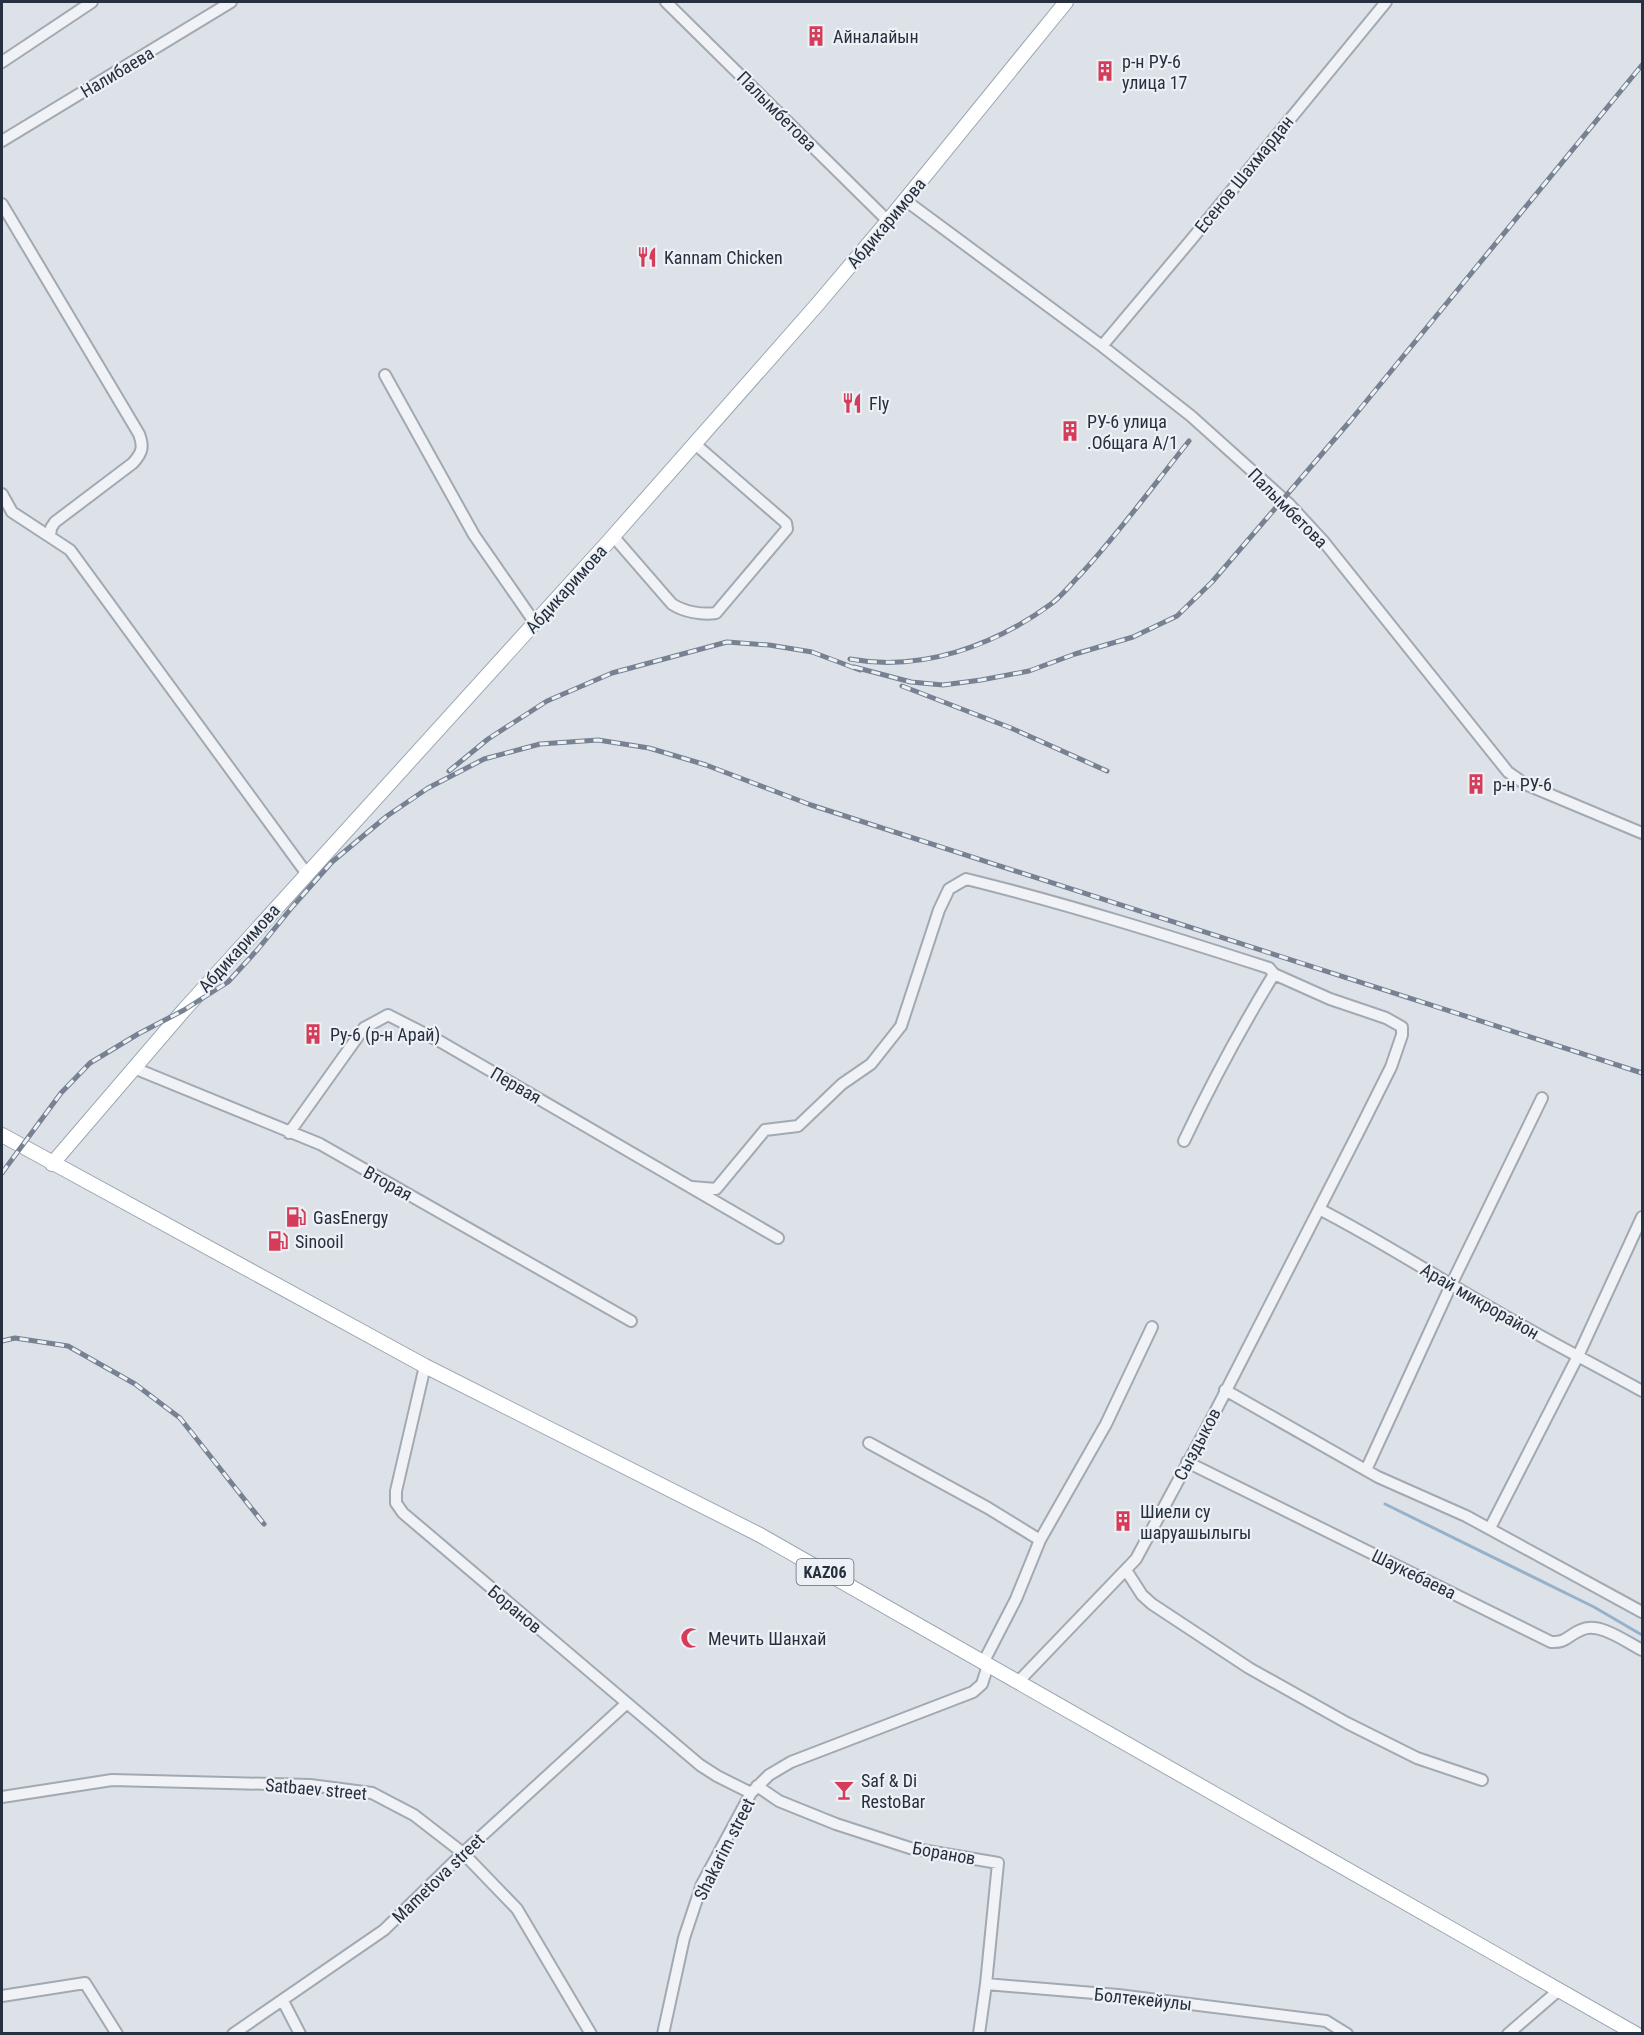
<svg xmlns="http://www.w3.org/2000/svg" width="1644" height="2035" font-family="'Roboto Condensed',sans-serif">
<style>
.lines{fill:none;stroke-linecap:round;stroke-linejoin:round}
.stream{stroke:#96b2ca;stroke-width:3}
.minor-casing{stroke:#a2a9b2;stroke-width:14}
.major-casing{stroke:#9ca7b4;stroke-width:16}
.minor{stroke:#f0f2f6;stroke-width:10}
.major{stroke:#fff;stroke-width:14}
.rail-casing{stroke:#768292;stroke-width:5}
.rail{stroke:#edf1f5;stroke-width:3;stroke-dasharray:9;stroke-linecap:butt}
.labels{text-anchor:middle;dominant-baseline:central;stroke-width:4.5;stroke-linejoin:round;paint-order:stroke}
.shield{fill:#edf1f5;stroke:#626a76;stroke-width:1.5}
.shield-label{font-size:16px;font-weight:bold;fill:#26303f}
.poi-label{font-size:18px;fill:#26303f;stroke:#edf1f5;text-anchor:start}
.street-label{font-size:18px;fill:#26303f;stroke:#edf1f5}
</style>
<rect width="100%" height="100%" fill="#dde2e8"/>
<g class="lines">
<path class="stream" d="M1385,1504L1594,1607L1642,1635"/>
<g class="minor-casing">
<path id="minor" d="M666,2L888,221
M2,62L92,2
M2,141L231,2
M905,200L1102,346L1191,416L1289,504L1324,542L1508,772L1525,784L1642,833
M2,204L139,434C144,447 142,453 133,463L55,522L51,528L50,537
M1102,346L1191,240L1386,2
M385,375L474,535L535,623
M2,494L12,512L70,550L307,874
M613,536L672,604C684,612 702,615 716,613L787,529L786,523L695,444
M134,1068L320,1144L631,1321
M289,1133L364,1028L388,1015L441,1042L778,1238
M692,1187L716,1189L765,1130L798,1126L842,1084L871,1064L901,1026L939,910L949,889L966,879C1068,904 1169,936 1269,968L1274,974
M1319,1209C1372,1236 1422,1268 1474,1298C1529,1331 1586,1360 1642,1391
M425,1366L396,1491V1503L403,1513L700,1765L717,1776L751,1793
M1225,1390L1378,1477L1466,1516L1642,1612
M869,1443L988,1508L1040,1540L1016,1599L983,1663
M1187,1462L1551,1642C1567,1643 1568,1635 1581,1630C1599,1621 1626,1642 1642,1650
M1366,1470L1451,1285L1542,1098
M1490,1528L1578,1356L1642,1217
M1040,1540L1106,1424L1152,1327
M1126,1570L1142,1595L1152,1604L1249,1668L1347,1723L1417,1758L1482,1780
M1018,1682L1136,1559L1213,1416L1360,1129L1391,1067L1402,1035V1027L1386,1018L1330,999L1274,974C1241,1028 1211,1084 1184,1141
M757,1786L779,1801L836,1824L910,1848L998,1863L986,1984
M2,1797L112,1780L310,1785L372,1793L414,1815L463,1853L517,1909L591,2034
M2,1996L85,1983L117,2034
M283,2001L300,2034
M233,2034L384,1930L463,1853L627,1703
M663,2034L684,1938L702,1884L751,1793L769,1775L791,1762L973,1692L982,1684L988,1665
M979,2034L986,1984L1118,1995L1326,2021L1347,2034
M1508,2034L1559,1990"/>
</g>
<g class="major-casing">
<path id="major" d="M2,1135L425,1366L760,1535L1636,2034
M52,1164L184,1010L609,541L816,306L888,221L1066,2"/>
</g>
<use href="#minor" class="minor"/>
<use href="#major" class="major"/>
<g class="rail-casing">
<path id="rail" d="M850,659C921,672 994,646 1051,604C1062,596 1071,584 1080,575C1119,533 1153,486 1189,441
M854,667L911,682L943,685L981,680L1029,671L1075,654L1133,637L1177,616L1212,582L1351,420L1642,65
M902,686L1011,728L1107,771
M449,771L488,739L547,701L612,673L727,642L769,645L812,652L860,670
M2,1173L61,1093L90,1063L138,1034L184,1010L228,982L258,949L293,906L332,862L387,816L428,788L484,759L540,744L598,740L649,748L706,765L811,805L1642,1073
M2,1341L15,1338L68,1346L135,1384L180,1418L264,1524"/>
</g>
<use href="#rail" class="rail"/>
</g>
<defs>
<g id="building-bare" transform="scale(1.62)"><path d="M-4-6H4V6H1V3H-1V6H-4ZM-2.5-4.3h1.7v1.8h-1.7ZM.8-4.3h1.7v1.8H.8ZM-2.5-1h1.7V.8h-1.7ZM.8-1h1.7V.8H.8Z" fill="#d43c5a" stroke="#edf1f5" stroke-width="2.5" paint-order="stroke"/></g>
<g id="restaurant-bare" transform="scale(1.62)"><path d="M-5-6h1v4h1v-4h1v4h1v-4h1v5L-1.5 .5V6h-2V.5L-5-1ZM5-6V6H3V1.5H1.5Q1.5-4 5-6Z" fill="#d43c5a" stroke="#edf1f5" stroke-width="2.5" paint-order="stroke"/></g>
<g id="fuel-bare" transform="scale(1.62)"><path d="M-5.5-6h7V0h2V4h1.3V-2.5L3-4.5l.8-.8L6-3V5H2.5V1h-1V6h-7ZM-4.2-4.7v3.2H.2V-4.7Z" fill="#d43c5a" stroke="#edf1f5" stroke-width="2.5" paint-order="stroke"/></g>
<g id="mosque-bare" transform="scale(1.62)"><path d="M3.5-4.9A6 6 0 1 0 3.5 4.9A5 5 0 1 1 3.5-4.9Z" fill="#d43c5a" stroke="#edf1f5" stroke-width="2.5" paint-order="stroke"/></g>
<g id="bar-bare" transform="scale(1.62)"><path d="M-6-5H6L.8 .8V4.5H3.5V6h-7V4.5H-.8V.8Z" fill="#d43c5a" stroke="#edf1f5" stroke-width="2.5" paint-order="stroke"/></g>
</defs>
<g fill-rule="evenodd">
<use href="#building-bare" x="816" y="36"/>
<use href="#building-bare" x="1105" y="71"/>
<use href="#restaurant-bare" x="647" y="257"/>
<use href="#restaurant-bare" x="852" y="403"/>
<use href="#building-bare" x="1070" y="431"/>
<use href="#building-bare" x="1476" y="784"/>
<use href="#building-bare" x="313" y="1034"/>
<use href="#fuel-bare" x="296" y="1217"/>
<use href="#fuel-bare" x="278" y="1241"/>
<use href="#building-bare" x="1123" y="1521"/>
<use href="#mosque-bare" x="691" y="1638"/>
<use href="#bar-bare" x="844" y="1790"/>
</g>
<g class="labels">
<rect class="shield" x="796.5" y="1559" width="57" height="26" rx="4.5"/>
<g class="shield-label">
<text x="825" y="1572">KАZ06</text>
</g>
<g class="poi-label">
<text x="833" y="36">Айналайын</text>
<text x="1122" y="61">р-н РУ-6<tspan x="1122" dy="21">улица 17</tspan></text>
<text x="664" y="257">Kannam Chicken</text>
<text x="869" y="403">Fly</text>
<text x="1087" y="421">РУ-6 улица<tspan x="1087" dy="21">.Общага А/1</tspan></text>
<text x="1493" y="784">р-н РУ-6</text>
<text x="330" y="1034">Ру-6 (р-н Арай)</text>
<text x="313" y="1217">GasEnergy</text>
<text x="295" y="1241">Sinooil</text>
<text x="1140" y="1511">Шиели су<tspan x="1140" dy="21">шаруашылыгы</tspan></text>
<text x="708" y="1638">Мечить Шанхай</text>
<text x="861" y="1780">Saf &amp; Di<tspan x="861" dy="21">RestoBar</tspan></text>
</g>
<g class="street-label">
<text transform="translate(117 72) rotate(-31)">Налибаева</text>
<text transform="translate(777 111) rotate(45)">Палымбетова</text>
<text transform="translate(1244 174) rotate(-51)">Есенов Шахмардан</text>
<text transform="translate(886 223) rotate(-50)">Абдикаримова</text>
<text transform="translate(1288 508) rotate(45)">Палымбетова</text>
<text transform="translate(566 589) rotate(-48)">Абдикаримова</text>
<text transform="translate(239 948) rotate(-48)">Абдикаримова</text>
<text transform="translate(516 1085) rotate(30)">Первая</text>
<text transform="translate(388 1183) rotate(29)">Вторая</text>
<text transform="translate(1480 1301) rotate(30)">Арай микрорайон</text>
<text transform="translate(1197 1444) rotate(-62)">Сыздыков</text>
<text transform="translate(1414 1574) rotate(26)">Шаукебаева</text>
<text transform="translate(515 1609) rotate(40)">Боранов</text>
<text transform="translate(316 1789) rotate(5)">Satbaev street</text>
<text transform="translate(724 1849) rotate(-63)">Shakarim street</text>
<text transform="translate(944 1853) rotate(10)">Боранов</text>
<text transform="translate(438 1878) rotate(-44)">Mametova street</text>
<text transform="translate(1143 1999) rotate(6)">Болтекейулы</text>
</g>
</g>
<rect width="1644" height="2035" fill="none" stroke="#26303f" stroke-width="6"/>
</svg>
